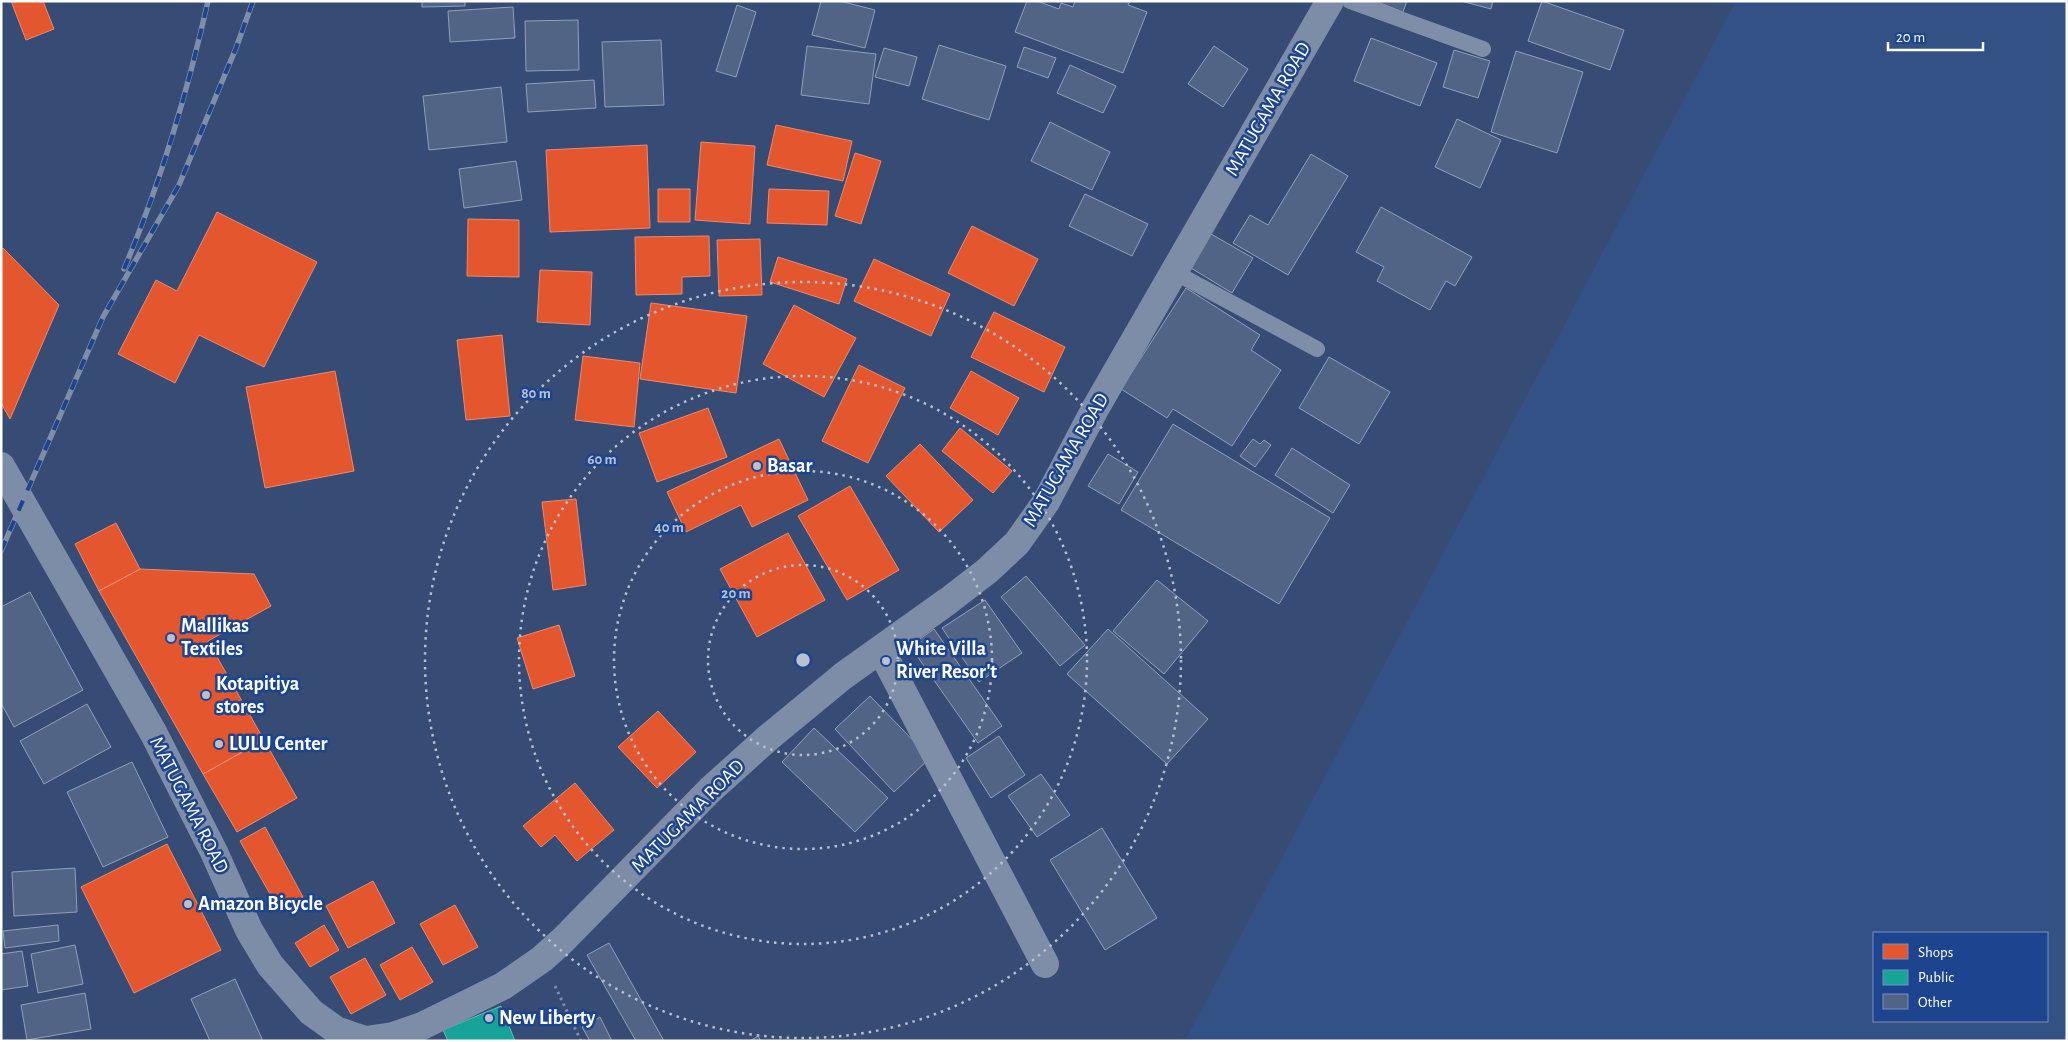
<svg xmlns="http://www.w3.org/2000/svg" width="2068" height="1042" font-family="'Alegreya Sans',sans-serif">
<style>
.water{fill:#345186;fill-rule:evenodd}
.shops{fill:#e4572e;stroke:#ec896d}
.public{fill:#17a398;stroke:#5dbfb7}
.building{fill:#526485;stroke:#929fb6}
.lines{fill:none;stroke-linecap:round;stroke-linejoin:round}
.path{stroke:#7e8da8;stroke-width:3;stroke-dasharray:2.5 4;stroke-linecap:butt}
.service{stroke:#7e8da8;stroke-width:16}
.minor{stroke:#7e8da8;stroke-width:28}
.primary{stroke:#7d8ca7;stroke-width:28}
.rail-casing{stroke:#7e8da8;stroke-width:5.5}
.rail{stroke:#1c448f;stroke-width:4;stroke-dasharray:11;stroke-linecap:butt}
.ring{fill:none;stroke:#b9c0cf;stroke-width:2.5;stroke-dasharray:2.5 5}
.poi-dot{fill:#b9c0cf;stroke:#1c448f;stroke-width:2}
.labels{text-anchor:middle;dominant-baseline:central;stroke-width:5;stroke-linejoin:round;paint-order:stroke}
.street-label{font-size:20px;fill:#fff;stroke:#1c448f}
.poi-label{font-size:20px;font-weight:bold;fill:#fff;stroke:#1c448f;text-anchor:start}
.centre{fill:#b9c0cf;stroke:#1c448f;stroke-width:2.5}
.ring-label{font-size:15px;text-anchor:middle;font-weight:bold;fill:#b9c0cf;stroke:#1c448f;stroke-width:5;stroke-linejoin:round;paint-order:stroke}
</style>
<rect width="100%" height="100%" fill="#364c75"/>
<path class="water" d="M1736,1H2067V1041H1182L1188,1035ZM1874,933H2047V1021H1874Z"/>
<path class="shops" d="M11,1H43L54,29L26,40Z
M776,125L852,141L843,181L767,165Z
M701,142L755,146L750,224L695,220Z
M647,145L650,228L550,232L546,150Z
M855,153L881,161L861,224L835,216Z
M658,189H690V222H658Z
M769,189L829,191L827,225L767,223Z
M217,212L317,262L264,367L199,335L175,383L118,354L156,280L177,291Z
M468,219L519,220V277L467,276Z
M972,226L1038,259L1014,306L948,273Z
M709,236L710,276L682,277V294L636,295L635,237Z
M760,239L762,295L719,296L717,240Z
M3,248L59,305L10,419L1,403V249Z
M778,257L847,279L839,304L770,282Z
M874,259L950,294L931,336L854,301Z
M540,270L592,272L590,325L537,322Z
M651,303L747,316L736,393L640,379Z
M794,305L856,338L824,397L763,364Z
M994,312L1065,347L1044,392L971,357Z
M502,335L510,416L466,420L457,340Z
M583,356L640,363L634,427L575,420Z
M859,365L905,388L868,463L822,441Z
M335,371L354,471L265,488L246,387Z
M971,371L1019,398L998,435L950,408Z
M708,408L727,457L657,482L639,433Z
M960,428L1012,471L993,493L942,451Z
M779,439L808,500L752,527L741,505L686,532L667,492Z
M920,444L973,500L939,532L886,476Z
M850,486L899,570L847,600L798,516Z
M576,499L586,585L553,590L542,502Z
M116,523L140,569L99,591L75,544Z
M788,533L825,600L757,637L720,569Z
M140,569L254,574L271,606L208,641L264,740L203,774L99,591Z
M559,625L575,676L533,689L517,638Z
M658,711L696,752L657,788L618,747Z
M264,740L297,798L237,832L203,774Z
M575,783L614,830L577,861L555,835L541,847L523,826Z
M265,827L303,897L279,910L240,841Z
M167,844L221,950L134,993L81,887Z
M373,881L395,923L348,948L326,906Z
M455,905L478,947L443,965L420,924Z
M324,925L339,950L310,967L295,943Z
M412,947L433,982L400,1000L380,965Z
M365,958L386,995L351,1014L330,977Z"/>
<path class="public" d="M501,1006L515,1041H448L443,1030Z"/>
<path class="building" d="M422,1H465V6L422,7Z
M821,1H840L875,10L865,48L812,35Z
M1027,1H1037L1059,9L1061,3L1073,7L1075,1H1130L1128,5L1147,12L1123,73L1015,32Z
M1375,1H1407L1403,12Z
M1461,1H1493L1491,9Z
M1542,1L1624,30L1610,70L1528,41Z
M737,5L756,12L736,77L716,71Z
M513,7L515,38L450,42L448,11Z
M578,20L579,70L526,71L525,21Z
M1371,38L1437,63L1420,106L1354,81Z
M661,40L664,105L605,107L602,42Z
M939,45L1006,66L989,120L922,99Z
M807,46L876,54L869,104L801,95Z
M1214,46L1248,69L1223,107L1188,84Z
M1024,47L1056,58L1048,78L1017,67Z
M884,48L917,57L909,86L875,77Z
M1454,50L1490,61L1478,98L1443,87Z
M1516,51L1583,72L1557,153L1491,132Z
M1070,65L1116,86L1103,113L1057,93Z
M594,80L596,108L528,112L526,84Z
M501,87L507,142L429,150L423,96Z
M1457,119L1501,140L1480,188L1435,167Z
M1050,122L1110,152L1092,190L1031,161Z
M1311,154L1348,176L1288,275L1233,243L1250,215L1268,225Z
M516,161L522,200L464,208L459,169Z
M1085,194L1148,224L1132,256L1069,226Z
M1381,207L1472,257L1455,286L1446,281L1430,310L1377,281L1384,267L1356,252Z
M1211,234L1253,258L1232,293L1191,268Z
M1186,288L1260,335L1251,350L1281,370L1232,446L1173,409L1167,418L1121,389Z
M1329,357L1390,392L1359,444L1299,408Z
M1173,424L1330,518L1279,604L1121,510Z
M1253,439L1260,444L1264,440L1271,445L1255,467L1240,456Z
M1292,448L1350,485L1333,513L1275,475Z
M1108,454L1138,472L1119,504L1088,486Z
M1026,576L1085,645L1060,666L1001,597Z
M1157,580L1208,621L1164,674L1113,631Z
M30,592L83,690L14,727L1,703V607Z
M985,600L1022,653L979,682L942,628Z
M934,629L1002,726L978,743L910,646Z
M1108,629L1208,719L1167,764L1067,674Z
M870,696L930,758L894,792L835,729Z
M87,704L111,747L44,784L20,741Z
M814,728L888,798L855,832L782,762Z
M999,736L1025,775L991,798L966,758Z
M132,762L168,837L103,867L67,792Z
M1041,774L1070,815L1037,837L1008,796Z
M1102,828L1157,918L1105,950L1050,860Z
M75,868L77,912L14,916L12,872Z
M58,925L59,941L5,948L3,931Z
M609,943L664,1041H636L587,955Z
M75,945L83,984L38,993L31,954Z
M22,951L28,986L1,990V954Z
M235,979L263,1041H210L191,999Z
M85,993L91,1029L27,1040L21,1005Z
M600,1017L612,1041H590L582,1027Z
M758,1036L761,1041H750Z"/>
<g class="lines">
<path class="path" d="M555,986L581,1041"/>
<path class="service" d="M1350,1L1483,49
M1174,272L1317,349"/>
<path class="minor" d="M881,650L1045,964"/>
<path class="primary" d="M1,466L154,734L214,852L249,930L270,965L311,1012L336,1030L350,1035L366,1040L393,1036L422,1026L503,986L542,959L563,940L710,790L769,737L843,676L948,601L987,571L1017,543L1046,502L1095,409L1330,1"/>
<g class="rail-casing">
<path id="rail" d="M124,269C161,182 187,94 208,1
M1,551L103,317L179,185L236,48L253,1"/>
</g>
<use href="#rail" class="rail"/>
</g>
<g class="ring">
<circle cx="803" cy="660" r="95"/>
<circle cx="803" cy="660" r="189"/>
<circle cx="803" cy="660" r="284"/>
<circle cx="803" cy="660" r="378"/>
</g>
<g class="poi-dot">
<circle cx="757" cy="466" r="5"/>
<circle cx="171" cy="638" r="5"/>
<circle cx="886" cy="661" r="5"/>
<circle cx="206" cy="695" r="5"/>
<circle cx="219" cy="744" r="5"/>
<circle cx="188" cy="904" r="5"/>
<circle cx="489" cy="1018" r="5"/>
</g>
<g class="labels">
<g class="street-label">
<text transform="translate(1268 109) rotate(-60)">MATUGAMA ROAD</text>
<text transform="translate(1066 460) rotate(-60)">MATUGAMA ROAD</text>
<text transform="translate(189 805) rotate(63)">MATUGAMA ROAD</text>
<text transform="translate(688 816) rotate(-45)">MATUGAMA ROAD</text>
</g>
<g class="poi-label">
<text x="767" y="466">Basar</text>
<text x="181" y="626">Mallikas<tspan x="181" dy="23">Textiles</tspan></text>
<text x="896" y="649">White Villa<tspan x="896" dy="23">River Resor't</tspan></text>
<text x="216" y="684">Kotapitiya<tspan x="216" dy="23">stores</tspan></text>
<text x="229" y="744">LULU Center</text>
<text x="198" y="904">Amazon Bicycle</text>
<text x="499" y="1018">New Liberty</text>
</g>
</g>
<circle cx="803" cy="660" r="8" class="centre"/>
<g class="ring-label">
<text x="536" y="398">80 m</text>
<text x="602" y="464">60 m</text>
<text x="669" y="532">40 m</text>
<text x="736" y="598">20 m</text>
</g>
<rect width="2068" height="1042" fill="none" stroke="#ffffff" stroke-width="5"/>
<rect x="1873" y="932" width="175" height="90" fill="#1c448f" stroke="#778fbc"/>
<rect x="1883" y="944" width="25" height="15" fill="#e4572e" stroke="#778fbc"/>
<text x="1918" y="957" font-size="15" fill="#ffffff">Shops</text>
<rect x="1883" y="970" width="25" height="15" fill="#17a398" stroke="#778fbc"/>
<text x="1918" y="982" font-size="15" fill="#ffffff">Public</text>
<rect x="1883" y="994" width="25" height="15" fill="#526485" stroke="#778fbc"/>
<text x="1918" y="1007" font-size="15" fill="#ffffff">Other</text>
<path d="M1888 42v8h95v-8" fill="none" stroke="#ffffff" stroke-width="2.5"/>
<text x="1896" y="42" font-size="15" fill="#ffffff" stroke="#1c448f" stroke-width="4" paint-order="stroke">20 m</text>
</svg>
